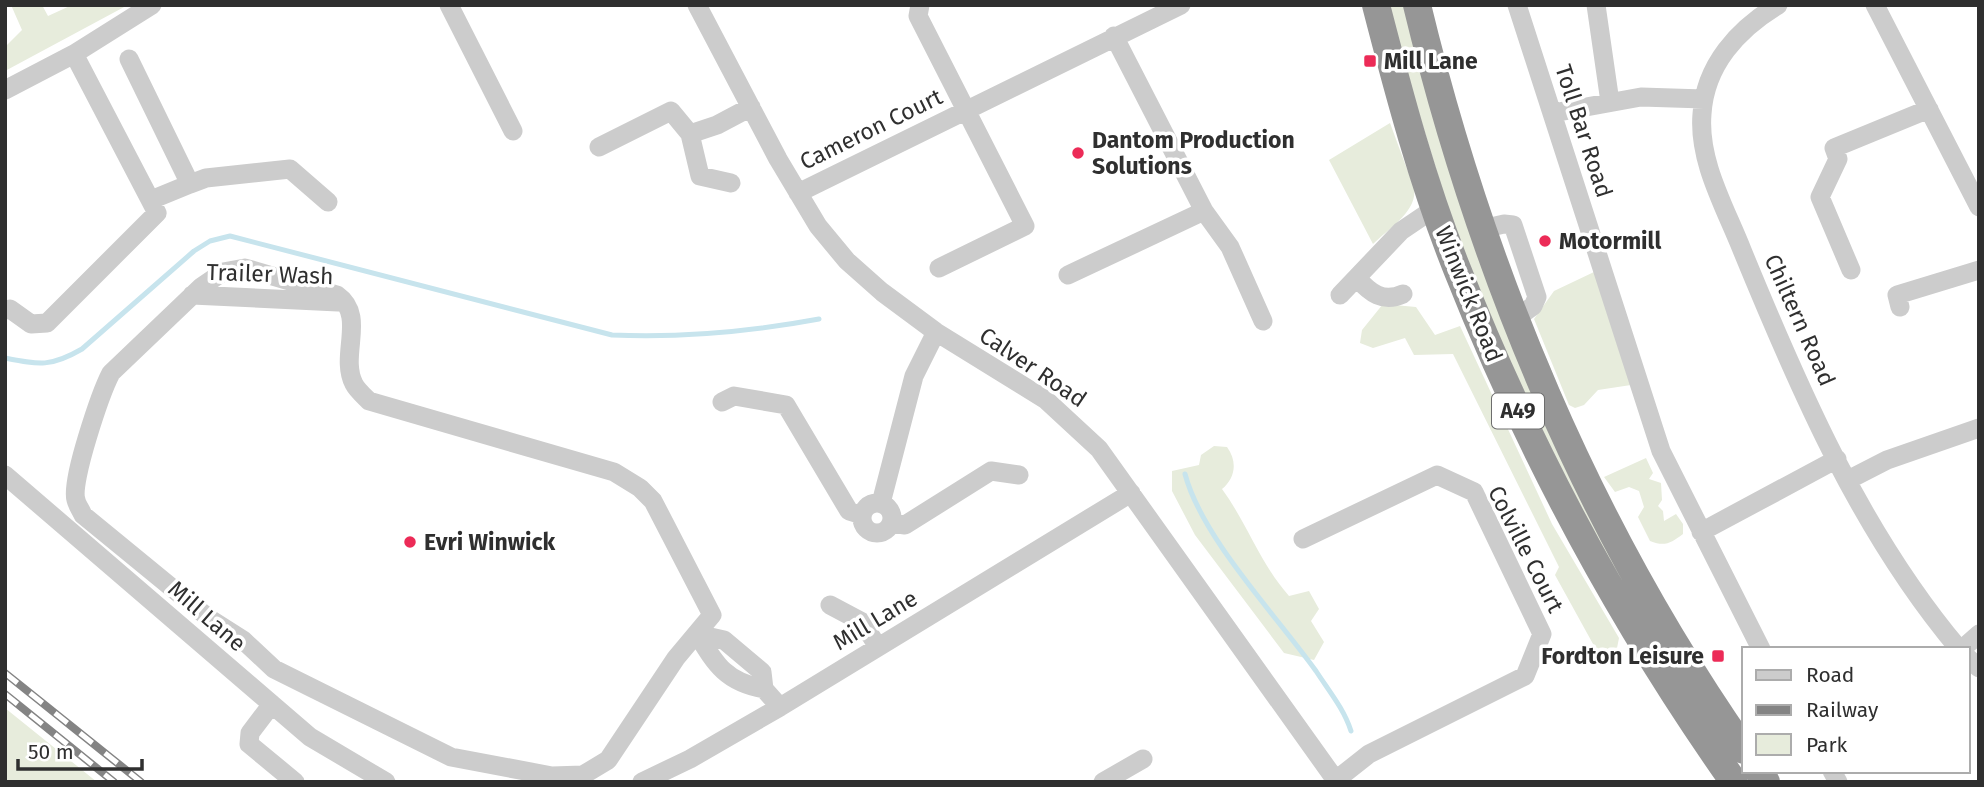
<svg xmlns="http://www.w3.org/2000/svg" width="1984" height="787" font-family="'Fira Sans',sans-serif">
<style>
.green{fill:#e7ecdc}
.lines{fill:none;stroke-linecap:round;stroke-linejoin:round}
.stream{stroke:#c7e4ed;stroke-width:5}
.minor{stroke:#ccc;stroke-width:19}
.highway{stroke:#969696;stroke-width:28}
.rail-casing{stroke:#848484;stroke-width:8}
.rail{stroke:#fff;stroke-width:5;stroke-dasharray:16;stroke-linecap:butt}
.poi-dot{fill:#ec2b57;stroke:#fff;stroke-width:2.5}
.labels{text-anchor:middle;dominant-baseline:central;stroke-width:7;stroke-linejoin:round;paint-order:stroke}
.shield{fill:#fff;stroke:#6d6d6d;stroke-width:2}
.shield-label{font-size:21px;font-weight:bold;fill:#2f2f2f}
.poi-label{font-size:23px;font-weight:bold;fill:#2f2f2f;stroke:#fff;text-anchor:start}
.street-label{font-size:23px;fill:#2f2f2f;stroke:#fff}
</style>
<rect width="100%" height="100%" fill="#fff"/>
<path class="green" d="M11,5H42L48,16L72,5L126,6L5,71V47L22,30Z
M1386,5H1408L1424,68L1670,652L1599,552L1466,267Z
M1390,123L1414,188C1418,211 1388,229 1373,244L1329,160Z
M1594,272L1631,385L1598,390L1584,405L1575,408L1569,405L1534,319L1554,291Z
M1383,304L1416,307L1435,335L1460,326L1552,524L1619,638L1616,653L1606,659L1598,653L1555,575L1559,567L1453,354L1414,355L1405,338L1373,348L1360,343L1362,330Z
M1214,446L1227,447C1238,462 1235,478 1222,489C1247,523 1261,565 1289,596L1309,591L1319,609L1311,621L1324,642L1314,660L1284,653L1195,535L1172,491V471L1199,465L1201,455Z
M1646,458L1653,473L1649,479L1661,483L1662,500L1658,506L1663,511L1664,521L1676,514L1683,524V534C1671,543 1665,547 1650,541L1638,517L1644,507L1639,491L1629,487L1615,492L1604,477Z
M5,708L97,782H5Z"/>
<g class="lines">
<path class="stream" d="M5,358C40,365 51,367 82,349L194,251L210,241L230,236L612,335C682,338 749,332 819,319
M1185,474C1202,538 1276,615 1316,671C1329,691 1344,709 1351,731"/>
<path class="minor" d="M449,5L513,131
M697,5L778,159L818,226L847,261L882,292L936,332L1046,400L1099,449L1337,782
M920,5L918,16L1025,226L939,268
M1517,5L1661,451L1761,649
M1596,5L1610,102
M1778,5C1738,29 1705,65 1702,114C1698,161 1725,207 1742,250C1799,389 1861,533 1959,649
M1875,5L1979,207
M1114,36L1204,211L1230,247L1263,321
M129,59L190,184L151,200
M5,90L74,54L152,5
M1553,113L1641,97L1704,99
M599,147L671,111L690,134
M731,183L700,176L690,134L717,125L751,107
M190,184L206,178L290,169L328,202
M798,193L1181,5
M1482,229L1504,224L1513,225L1537,297L1533,306L1515,319
M245,268L337,295C367,316 339,355 354,384C357,390 364,396 369,401L614,472L640,488L653,501L712,615L676,658L608,760L583,775L552,776L451,757L274,669L243,640L210,619L83,515C81,510 77,505 76,500C70,482 101,392 111,373L201,287L223,272Z
M1851,270L1820,197L1838,159L1834,148L1929,109
M1068,275L1204,211
M1357,278C1370,293 1383,303 1403,294
M192,295L338,302
M1340,295L1401,231L1435,208
M1900,307L1897,295L1979,270
M5,310L10,309L31,324L47,323L157,213L74,54
M722,402L734,396L786,405L849,511L862,515
M5,475L310,737L386,782
M1848,480L1887,460L1979,428
M862 518a15 15 0 1 1 30 0a15 15 0 1 1-30 0Z
M881,503L914,376L936,332
M891,523L905,525L991,471L1019,475
M1701,532L1837,459
M1303,539L1437,475L1474,492L1542,634L1525,676L1369,754L1336,780
M830,605L862,622L878,647
M697,634L724,640L762,672L764,689L780,707
M697,634C716,665 726,682 764,689
M1962,649L1979,634
M1968,658L1979,668
M272,704L250,733L249,744L295,782
M1832,771L1838,782
M642,782L690,759L780,707L1131,493
M1103,782L1143,759"/>
<path class="highway" d="M1376,5C1399,94 1423,184 1457,269C1529,451 1621,622 1734,782
M1417,5C1481,270 1588,527 1744,750
M1759,771L1766,782"/>
<g class="rail-casing">
<path id="rail" d="M5,673L141,782
M5,694L114,782"/>
</g>
<use href="#rail" class="rail"/>
</g>
<g class="poi-dot">
<rect x="1363" y="54" width="14" height="14" rx="3.5"/>
<circle cx="1078" cy="153" r="7"/>
<circle cx="1545" cy="241" r="7"/>
<circle cx="410" cy="542" r="7"/>
<rect x="1711" y="649" width="14" height="14" rx="3.5"/>
</g>
<g class="labels">
<rect class="shield" x="1492" y="393.5" width="52" height="35" rx="5"/>
<g class="shield-label">
<text x="1518" y="411">A49</text>
</g>
<g class="poi-label">
<text x="1384" y="61">Mill Lane</text>
<text x="1092" y="140">Dantom Production<tspan x="1092" dy="26">Solutions</tspan></text>
<text x="1559" y="241">Motormill</text>
<text x="424" y="542">Evri Winwick</text>
<text x="1704" y="656" text-anchor="end">Fordton Leisure</text>
</g>
<g class="street-label">
<text transform="translate(871 129) rotate(-26)">Cameron Court</text>
<text transform="translate(1584 131) rotate(72)">Toll Bar Road</text>
<text transform="translate(270 274) rotate(2)">Trailer Wash</text>
<text transform="translate(1469 294) rotate(68)">Winwick Road</text>
<text transform="translate(1800 320) rotate(66)">Chiltern Road</text>
<text transform="translate(1033 367) rotate(34)">Calver Road</text>
<text transform="translate(1526 549) rotate(63)">Colville Court</text>
<text transform="translate(207 616) rotate(41)">Mill Lane</text>
<text transform="translate(875 620) rotate(-31)">Mill Lane</text>
</g>
</g>
<rect width="1984" height="787" fill="none" stroke="#2f2f2f" stroke-width="14"/>
<rect x="1742" y="647" width="228" height="126" fill="#ffffff" stroke="#acacac" stroke-width="2"/>
<rect x="1756" y="670" width="35" height="10" fill="#cccccc" stroke="#acacac" stroke-width="2"/>
<text x="1806" y="682" font-size="21" fill="#2f2f2f">Road</text>
<rect x="1756" y="705" width="35" height="10" fill="#848484" stroke="#acacac" stroke-width="2"/>
<text x="1806" y="717" font-size="21" fill="#2f2f2f">Railway</text>
<rect x="1756" y="734" width="35" height="21" fill="#e7ecdc" stroke="#acacac" stroke-width="2"/>
<text x="1806" y="752" font-size="21" fill="#2f2f2f">Park</text>
<path d="M18 759v10h124v-10" fill="none" stroke="#2f2f2f" stroke-width="3.5"/>
<text x="28" y="759" font-size="21" fill="#2f2f2f" stroke="#ffffff" stroke-width="5" paint-order="stroke">50 m</text>
</svg>
